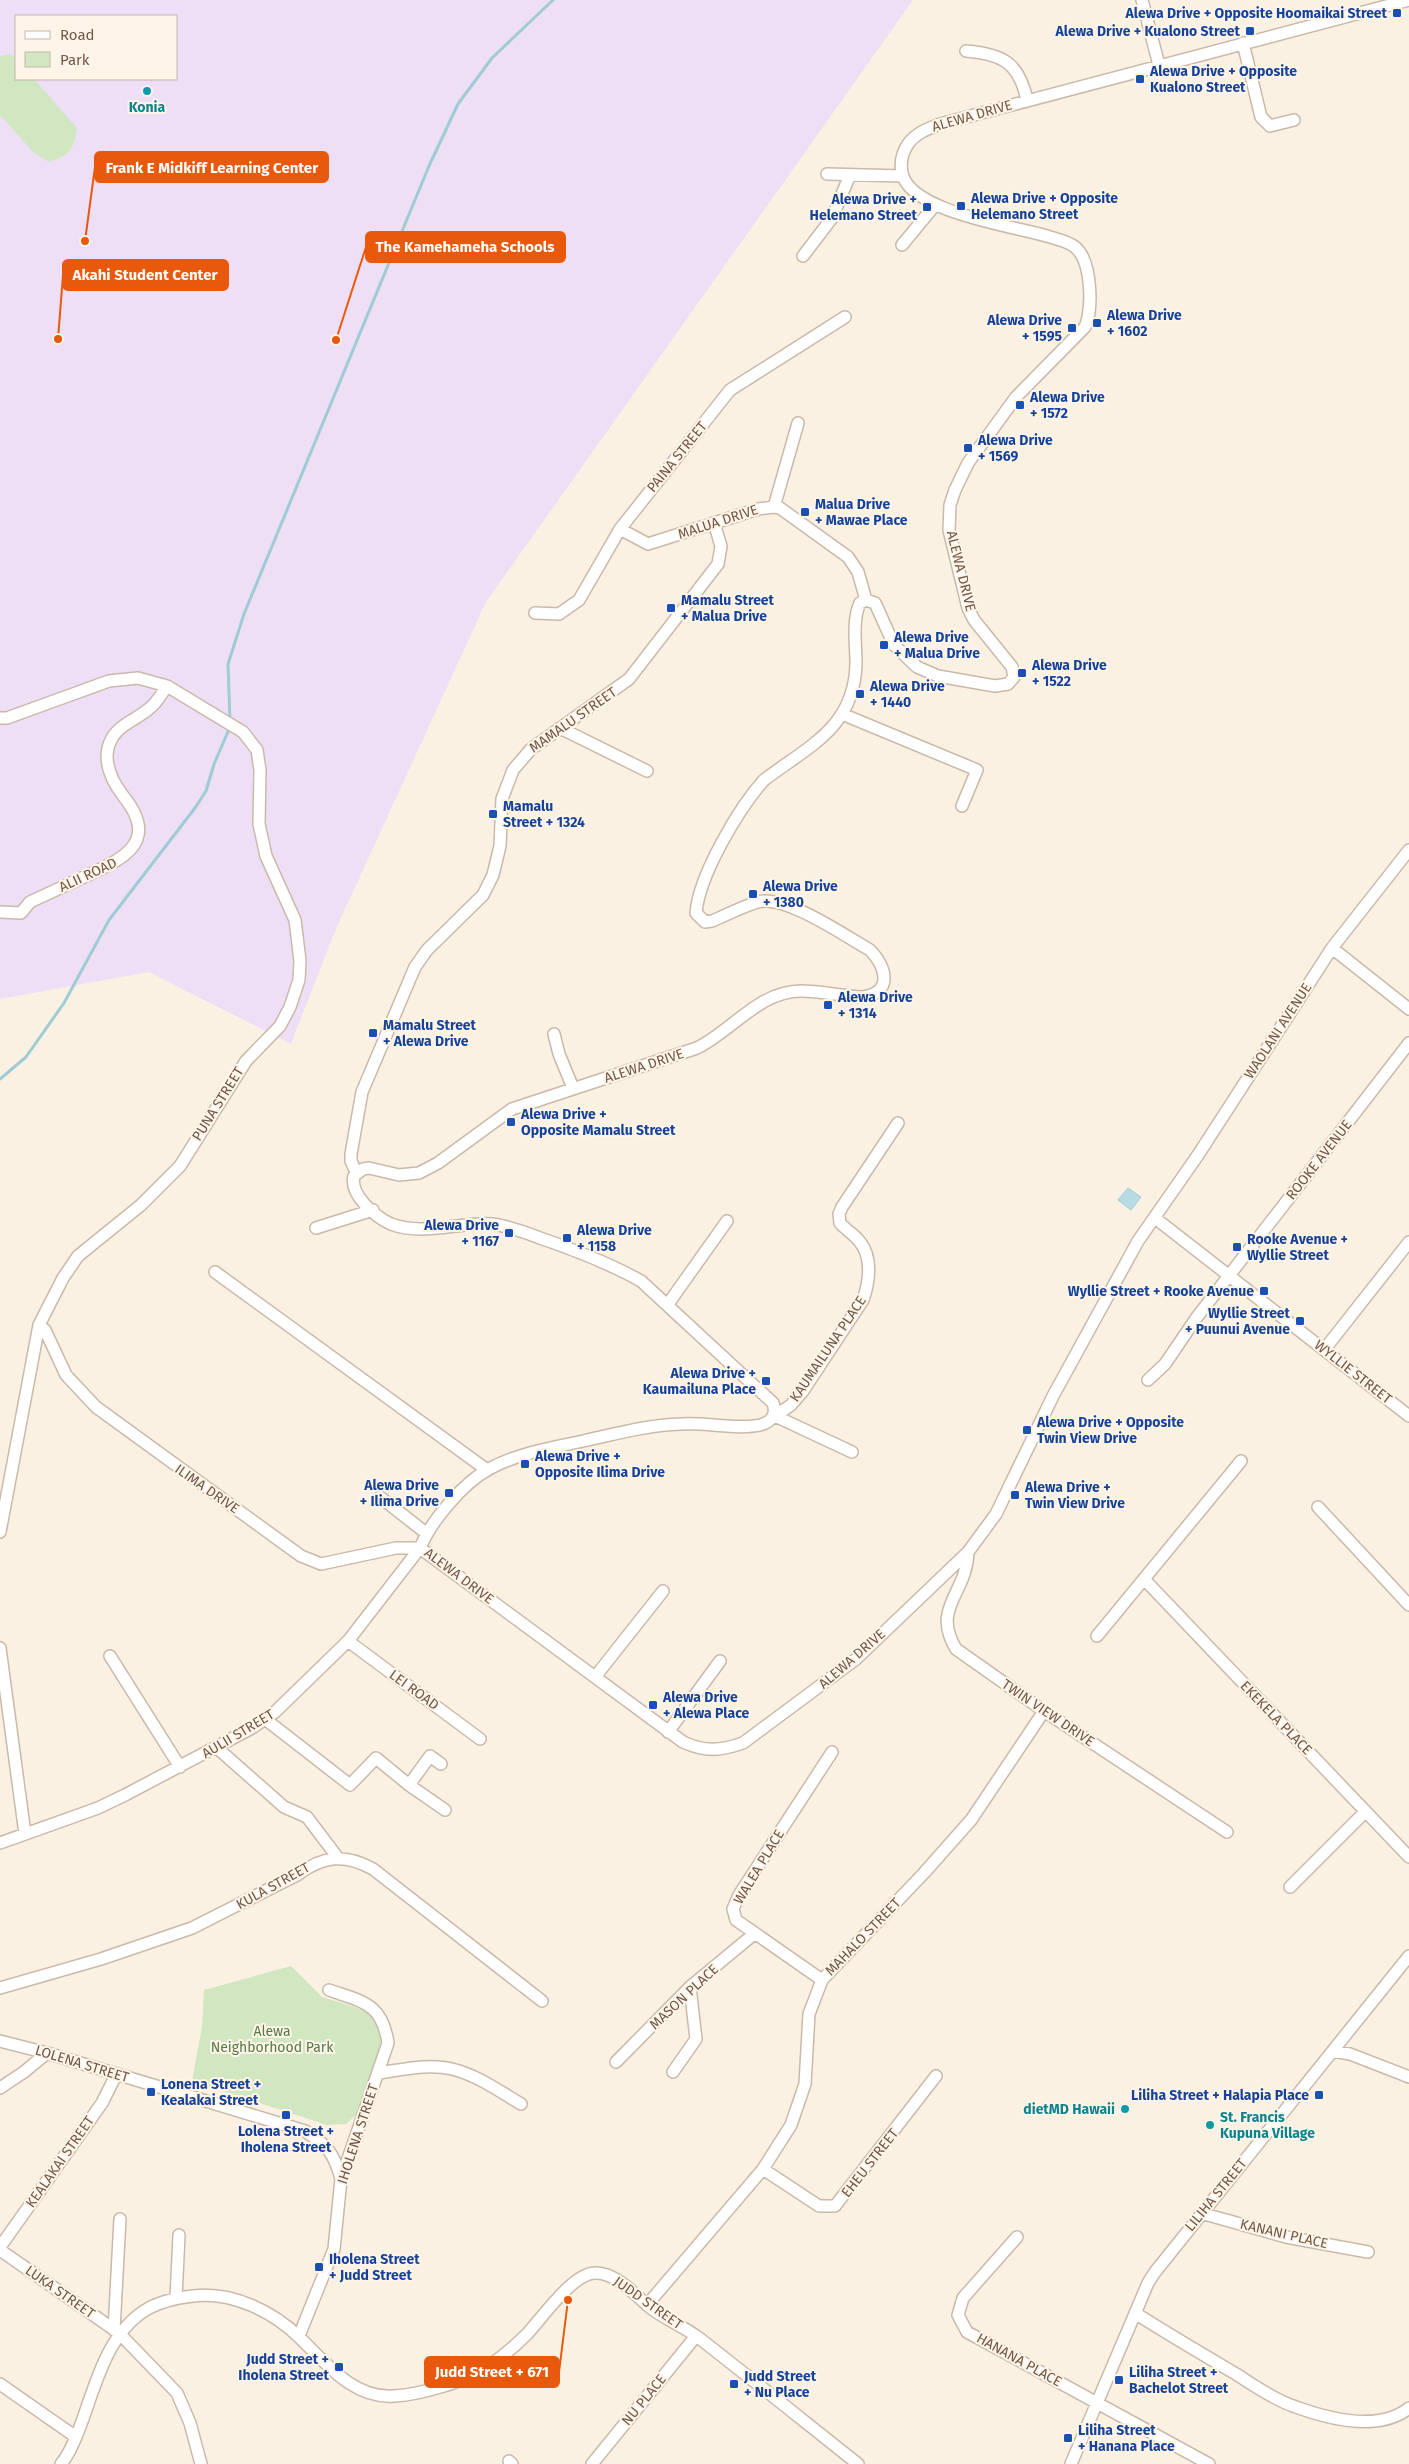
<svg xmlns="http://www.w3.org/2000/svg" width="1409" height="2464" font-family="'Fira Sans',sans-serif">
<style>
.education{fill:#eedff7;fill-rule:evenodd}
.green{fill:#d0e7c2}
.water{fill:#b8dce3;stroke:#9fcbd4}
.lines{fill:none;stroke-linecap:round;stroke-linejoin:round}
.stream{stroke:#9fcbd4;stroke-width:3}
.minor-casing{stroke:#cab9a9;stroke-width:14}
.minor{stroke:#fff;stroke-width:11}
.transit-dot{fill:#1a4fb4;stroke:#fef5e8;stroke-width:2}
.culture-dot{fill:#0f9aa8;stroke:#fef5e8;stroke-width:2}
.labels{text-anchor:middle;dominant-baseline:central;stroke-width:4;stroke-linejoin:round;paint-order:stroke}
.transit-label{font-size:14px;font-weight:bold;fill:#164399;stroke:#fef5e8;text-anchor:start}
.culture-label{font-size:14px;font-weight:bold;fill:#0d838f;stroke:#fef5e8}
.street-label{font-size:14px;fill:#70584a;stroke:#fef5e8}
.park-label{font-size:14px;fill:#557b46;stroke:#fef5e8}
.leader{fill:none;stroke:#e8590c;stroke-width:2}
.callout-dot{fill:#e8590c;stroke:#fef5e8;stroke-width:2}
.callout{fill:#e8590c;stroke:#e8590c;stroke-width:2}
.callout-label{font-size:15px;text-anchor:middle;font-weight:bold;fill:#fff}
</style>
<rect width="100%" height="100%" fill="#fbf1e2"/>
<path class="education" d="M0,0H913L486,602L335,931L291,1044L149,972L0,999ZM16,16H176V79H16Z"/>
<path class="green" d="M11,54L16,59V79H34L77,128C73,150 71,155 49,162L34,153L0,115V56Z
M291,1966L322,1997L374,2013L386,2036L358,2113L346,2124L327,2125L192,2081L202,2027L204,1990Z"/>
<path class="water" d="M1128,1188L1141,1197L1131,1210L1118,1200Z"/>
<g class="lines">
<path class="stream" d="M230,721L228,664L244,614L429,166L458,104L492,58L553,0
M0,1079L26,1057L64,1003L109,920L195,808L206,791L214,764L230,727"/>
<g class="minor-casing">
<path id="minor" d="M1142,0L1159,65
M1243,43L1261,117L1270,126L1294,120
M966,51C1003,54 1019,63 1027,100
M827,174L903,176
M902,245L935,205
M803,256L832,218L850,175
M774,507L798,423
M620,529L648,544L758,509L774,507L780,508L848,557L858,572L866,600
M535,613L559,614L579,600L620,529L730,390L845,317
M842,714L977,770L962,806
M0,718H7L109,681L138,678L167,686L243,732L257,750L260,770L259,824L266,856L295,920L300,961L299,980L290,1007L280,1026L246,1061L180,1166L141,1205L78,1256L63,1278L39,1325L0,1532
M560,728L647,771
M0,912L21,913L30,902C49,893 67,885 86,876C123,859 160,842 124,797C113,783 104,766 108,748C114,724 135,722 151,707C158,701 162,693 167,686
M1332,948L1409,1009
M554,1034L559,1054L573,1088
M356,1172L351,1161V1154L362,1092L415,967L427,950L483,895L493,875L500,846L502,799L513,770L531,749L629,679L718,564L721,546L714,523
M1155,1218L1409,1416
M316,1228L373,1210
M215,1272L487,1470
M668,1304L727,1221
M39,1325L45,1330L66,1375L96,1407L301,1556L321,1564L396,1548H420L683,1742C705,1752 720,1751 743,1743L856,1659L968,1552L996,1514L1053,1396L1138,1241L1198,1155L1332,948L1409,850
M1324,1350L1409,1242
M1148,1380L1165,1364L1197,1317L1409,1043
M775,1416L791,1405L803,1391L863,1300C869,1283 873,1258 860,1242C855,1235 846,1230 840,1223L839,1214L842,1207L898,1123
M775,1416L852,1452
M380,1497L426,1533
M1318,1507L1409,1605
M968,1552C967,1594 931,1607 956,1649L1044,1711L1227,1832
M1144,1579L1409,1857
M1097,1636L1241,1461
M348,1641L480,1739
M0,1648L25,1834
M110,1656L180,1767
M595,1677L663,1591
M265,1719L350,1785L376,1758L409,1785L445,1810
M668,1732L720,1661
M216,1747L284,1807L307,1817L338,1858
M409,1785L430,1756L441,1764
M0,1843L98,1808L125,1795L252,1728L275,1712L348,1641L420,1548C431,1521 463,1483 489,1469C518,1453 552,1448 583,1441C616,1434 647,1425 681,1424C705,1422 738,1430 760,1425C772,1422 777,1414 773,1403L641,1281C609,1263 575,1250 540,1238C524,1232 509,1226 492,1224C459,1222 422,1236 391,1224C375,1217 349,1194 354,1176L363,1169L369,1168L399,1175L419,1173L438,1163L512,1109L697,1048C732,1031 759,991 801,991C821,991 842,996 862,997C894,993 886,967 870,950C845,936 785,894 758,902C743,906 727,915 712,921L705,922L696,913C699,875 739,808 764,780C809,746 855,727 856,663C856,645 852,620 860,603L866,600L875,603L894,645L917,667L938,676L995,686L1008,684L1014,677L1012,667L974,620L968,608L949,530L950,505L955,490L968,463L1016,397L1085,327C1093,309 1092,261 1075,247C1068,241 1056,239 1047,236C1013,226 910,212 902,173C900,163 902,153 908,144C916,133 927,129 940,124L1409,0
M1290,1887L1365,1812
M822,1980L736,1920L733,1909L739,1895L832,1752
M0,1988L101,1959L192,1928L297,1875C323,1856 344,1853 373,1869L542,2001
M0,2041L47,2053L305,2131C327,2145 334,2153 341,2179
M1333,2051L1350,2054L1409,2077
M616,2062L690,1987L754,1934
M673,2072L696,2039L690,1987
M378,2073C401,2070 429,2063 452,2069C477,2075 499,2091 521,2104
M0,2088L24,2072L47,2053
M763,2169L819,2206H835L936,2076
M1201,2213L1286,2237L1368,2252
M1017,2237L963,2298L958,2315L967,2332L1209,2464
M0,2247L102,2103L116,2075
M0,2250L119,2333L177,2393L190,2423L201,2464
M176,2298L179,2235
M647,2305L763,2169L791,2125L805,2084L809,2014L822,1980L924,1873L971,1820L1044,1711
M1135,2313C1168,2334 1202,2354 1236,2374C1255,2386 1275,2400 1296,2407C1329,2419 1379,2432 1409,2408
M114,2330L120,2219
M299,2336L334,2249L341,2179L388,2043C382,2003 363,2002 329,1990
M0,2384L76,2437
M509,2461L512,2464
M61,2464C70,2454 75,2439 80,2427C95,2387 106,2336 144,2311C158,2302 175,2298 193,2296C231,2291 273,2311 300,2338C326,2363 353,2399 394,2396C418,2395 468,2381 487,2367C501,2358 515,2346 527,2334C542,2318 573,2273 595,2273C614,2272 634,2293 647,2305C662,2318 683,2326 699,2338C753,2380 805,2422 858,2464
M592,2464L696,2336
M1071,2464L1148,2283L1155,2272L1409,1956"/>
</g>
<use href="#minor" class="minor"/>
</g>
<g class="transit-dot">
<rect x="1392" y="8" width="10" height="10" rx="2.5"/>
<rect x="1245" y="26" width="10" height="10" rx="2.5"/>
<rect x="1135" y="74" width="10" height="10" rx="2.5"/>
<rect x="956" y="201" width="10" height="10" rx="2.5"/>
<rect x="922" y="202" width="10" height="10" rx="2.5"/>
<rect x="1092" y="318" width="10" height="10" rx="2.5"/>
<rect x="1067" y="323" width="10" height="10" rx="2.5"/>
<rect x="1015" y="400" width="10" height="10" rx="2.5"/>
<rect x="963" y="443" width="10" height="10" rx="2.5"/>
<rect x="800" y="507" width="10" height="10" rx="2.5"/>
<rect x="666" y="603" width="10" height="10" rx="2.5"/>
<rect x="879" y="640" width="10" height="10" rx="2.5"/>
<rect x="1017" y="668" width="10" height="10" rx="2.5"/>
<rect x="855" y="689" width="10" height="10" rx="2.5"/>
<rect x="488" y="809" width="10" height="10" rx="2.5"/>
<rect x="748" y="889" width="10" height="10" rx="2.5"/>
<rect x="823" y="1000" width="10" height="10" rx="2.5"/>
<rect x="368" y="1028" width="10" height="10" rx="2.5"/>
<rect x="506" y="1117" width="10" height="10" rx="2.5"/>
<rect x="504" y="1228" width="10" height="10" rx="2.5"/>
<rect x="562" y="1233" width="10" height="10" rx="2.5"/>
<rect x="1232" y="1242" width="10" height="10" rx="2.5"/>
<rect x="1259" y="1286" width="10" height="10" rx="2.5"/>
<rect x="1295" y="1316" width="10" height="10" rx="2.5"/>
<rect x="761" y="1376" width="10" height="10" rx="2.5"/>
<rect x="1022" y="1425" width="10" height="10" rx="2.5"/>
<rect x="520" y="1459" width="10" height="10" rx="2.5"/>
<rect x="444" y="1488" width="10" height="10" rx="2.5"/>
<rect x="1010" y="1490" width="10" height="10" rx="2.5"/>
<rect x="648" y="1700" width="10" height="10" rx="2.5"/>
<rect x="146" y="2087" width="10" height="10" rx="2.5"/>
<rect x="1314" y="2090" width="10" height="10" rx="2.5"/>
<rect x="281" y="2110" width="10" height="10" rx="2.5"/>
<rect x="314" y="2262" width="10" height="10" rx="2.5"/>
<rect x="334" y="2362" width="10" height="10" rx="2.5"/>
<rect x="1114" y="2375" width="10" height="10" rx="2.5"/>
<rect x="729" y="2379" width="10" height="10" rx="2.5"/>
<rect x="1063" y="2433" width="10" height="10" rx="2.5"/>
</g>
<g class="culture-dot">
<circle cx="147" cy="91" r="5"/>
<circle cx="1125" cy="2109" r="5"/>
<circle cx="1210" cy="2125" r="5"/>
</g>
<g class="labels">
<g class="transit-label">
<text x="1387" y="13" text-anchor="end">Alewa Drive + Opposite Hoomaikai Street</text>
<text x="1240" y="31" text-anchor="end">Alewa Drive + Kualono Street</text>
<text x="1150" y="71">Alewa Drive + Opposite<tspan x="1150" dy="16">Kualono Street</tspan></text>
<text x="971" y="198">Alewa Drive + Opposite<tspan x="971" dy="16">Helemano Street</tspan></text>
<text x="917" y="199" text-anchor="end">Alewa Drive +<tspan x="917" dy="16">Helemano Street</tspan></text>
<text x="1107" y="315">Alewa Drive<tspan x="1107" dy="16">+ 1602</tspan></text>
<text x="1062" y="320" text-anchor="end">Alewa Drive<tspan x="1062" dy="16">+ 1595</tspan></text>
<text x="1030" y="397">Alewa Drive<tspan x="1030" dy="16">+ 1572</tspan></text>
<text x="978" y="440">Alewa Drive<tspan x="978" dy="16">+ 1569</tspan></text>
<text x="815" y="504">Malua Drive<tspan x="815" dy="16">+ Mawae Place</tspan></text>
<text x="681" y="600">Mamalu Street<tspan x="681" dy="16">+ Malua Drive</tspan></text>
<text x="894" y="637">Alewa Drive<tspan x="894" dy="16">+ Malua Drive</tspan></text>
<text x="1032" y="665">Alewa Drive<tspan x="1032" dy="16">+ 1522</tspan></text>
<text x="870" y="686">Alewa Drive<tspan x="870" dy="16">+ 1440</tspan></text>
<text x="503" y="806">Mamalu<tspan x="503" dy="16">Street + 1324</tspan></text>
<text x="763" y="886">Alewa Drive<tspan x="763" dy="16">+ 1380</tspan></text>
<text x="838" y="997">Alewa Drive<tspan x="838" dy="16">+ 1314</tspan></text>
<text x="383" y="1025">Mamalu Street<tspan x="383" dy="16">+ Alewa Drive</tspan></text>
<text x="521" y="1114">Alewa Drive +<tspan x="521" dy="16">Opposite Mamalu Street</tspan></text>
<text x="499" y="1225" text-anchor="end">Alewa Drive<tspan x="499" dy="16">+ 1167</tspan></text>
<text x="577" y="1230">Alewa Drive<tspan x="577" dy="16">+ 1158</tspan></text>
<text x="1247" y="1239">Rooke Avenue +<tspan x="1247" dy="16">Wyllie Street</tspan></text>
<text x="1254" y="1291" text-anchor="end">Wyllie Street + Rooke Avenue</text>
<text x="1290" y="1313" text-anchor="end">Wyllie Street<tspan x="1290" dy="16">+ Puunui Avenue</tspan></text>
<text x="756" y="1373" text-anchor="end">Alewa Drive +<tspan x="756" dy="16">Kaumailuna Place</tspan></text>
<text x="1037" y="1422">Alewa Drive + Opposite<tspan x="1037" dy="16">Twin View Drive</tspan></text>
<text x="535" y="1456">Alewa Drive +<tspan x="535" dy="16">Opposite Ilima Drive</tspan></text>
<text x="439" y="1485" text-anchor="end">Alewa Drive<tspan x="439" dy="16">+ Ilima Drive</tspan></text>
<text x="1025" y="1487">Alewa Drive +<tspan x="1025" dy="16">Twin View Drive</tspan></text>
<text x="663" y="1697">Alewa Drive<tspan x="663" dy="16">+ Alewa Place</tspan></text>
<text x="161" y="2084">Lonena Street +<tspan x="161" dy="16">Kealakai Street</tspan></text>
<text x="1309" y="2095" text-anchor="end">Liliha Street + Halapia Place</text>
<text x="286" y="2131" text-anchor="middle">Lolena Street +<tspan x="286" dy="16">Iholena Street</tspan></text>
<text x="329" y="2259">Iholena Street<tspan x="329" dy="16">+ Judd Street</tspan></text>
<text x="329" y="2359" text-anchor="end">Judd Street +<tspan x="329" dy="16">Iholena Street</tspan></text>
<text x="1129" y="2372">Liliha Street +<tspan x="1129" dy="16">Bachelot Street</tspan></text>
<text x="744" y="2376">Judd Street<tspan x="744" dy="16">+ Nu Place</tspan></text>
<text x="1078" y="2430">Liliha Street<tspan x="1078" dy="16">+ Hanana Place</tspan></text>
</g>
<g class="culture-label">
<text x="147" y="107">Konia</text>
<text x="1115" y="2109" text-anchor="end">dietMD Hawaii</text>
<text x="1220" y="2117" text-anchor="start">St. Francis<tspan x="1220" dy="16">Kupuna Village</tspan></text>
</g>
<g class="street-label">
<text transform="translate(972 116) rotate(-16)">ALEWA DRIVE</text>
<text transform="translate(677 457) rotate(-51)">PAINA STREET</text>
<text transform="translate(718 522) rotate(-18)">MALUA DRIVE</text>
<text transform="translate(961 571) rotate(76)">ALEWA DRIVE</text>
<text transform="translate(573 720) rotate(-35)">MAMALU STREET</text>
<text transform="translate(88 875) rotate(-25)">ALII ROAD</text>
<text transform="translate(1278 1031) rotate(-57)">WAOLANI AVENUE</text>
<text transform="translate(644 1066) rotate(-18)">ALEWA DRIVE</text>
<text transform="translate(218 1104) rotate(-58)">PUNA STREET</text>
<text transform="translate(1319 1160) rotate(-52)">ROOKE AVENUE</text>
<text transform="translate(828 1349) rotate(-56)">KAUMAILUNA PLACE</text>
<text transform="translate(1353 1372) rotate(38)">WYLLIE STREET</text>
<text transform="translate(207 1489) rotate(35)">ILIMA DRIVE</text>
<text transform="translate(459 1576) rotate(37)">ALEWA DRIVE</text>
<text transform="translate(852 1659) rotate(-41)">ALEWA DRIVE</text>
<text transform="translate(414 1690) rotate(36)">LEI ROAD</text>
<text transform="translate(1048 1713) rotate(34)">TWIN VIEW DRIVE</text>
<text transform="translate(1276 1718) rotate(46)">EKEKELA PLACE</text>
<text transform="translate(238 1734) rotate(-31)">AULII STREET</text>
<text transform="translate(759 1867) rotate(-59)">WALEA PLACE</text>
<text transform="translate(273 1886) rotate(-29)">KULA STREET</text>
<text transform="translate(863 1937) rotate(-46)">MAHALO STREET</text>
<text transform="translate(684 1997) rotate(-43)">MASON PLACE</text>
<text transform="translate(82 2064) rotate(17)">LOLENA STREET</text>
<text transform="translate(358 2134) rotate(-72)">IHOLENA STREET</text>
<text transform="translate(60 2162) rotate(-55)">KEALAKAI STREET</text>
<text transform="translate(870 2163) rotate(-52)">EHEU STREET</text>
<text transform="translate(1216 2195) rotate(-51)">LILIHA STREET</text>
<text transform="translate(1284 2234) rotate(13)">KANANI PLACE</text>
<text transform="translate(60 2292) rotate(35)">LUKA STREET</text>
<text transform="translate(648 2303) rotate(35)">JUDD STREET</text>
<text transform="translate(1019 2360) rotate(29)">HANANA PLACE</text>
<text transform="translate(644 2400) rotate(-51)">NU PLACE</text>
</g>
<g class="park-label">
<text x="272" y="2031">Alewa<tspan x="272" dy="16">Neighborhood Park</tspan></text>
</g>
</g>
<path class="leader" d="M85 241L95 167M336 340L366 247M58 339L63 275M568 2300L559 2372"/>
<g class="callout-dot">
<circle cx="85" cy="241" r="5"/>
<circle cx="336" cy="340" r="5"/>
<circle cx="58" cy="339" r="5"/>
<circle cx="568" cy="2300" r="5"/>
</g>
<g class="callout">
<rect x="95" y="152" width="233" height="30" rx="5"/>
<rect x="366" y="232" width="199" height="30" rx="5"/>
<rect x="63" y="260" width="165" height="30" rx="5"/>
<rect x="425" y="2357" width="134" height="30" rx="5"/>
</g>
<g class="callout-label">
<text x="212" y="173">Frank E Midkiff Learning Center</text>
<text x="465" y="252">The Kamehameha Schools</text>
<text x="145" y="280">Akahi Student Center</text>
<text x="492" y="2377">Judd Street + 671</text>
</g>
<rect x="15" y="15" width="162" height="65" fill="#fef5e8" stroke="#c5b6a9"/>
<rect x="25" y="31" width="25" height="8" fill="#ffffff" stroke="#c5b6a9"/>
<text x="60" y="40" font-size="15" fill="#70584a">Road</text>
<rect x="25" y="52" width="25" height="15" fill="#d0e7c2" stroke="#c5b6a9"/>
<text x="60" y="65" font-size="15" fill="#70584a">Park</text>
</svg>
